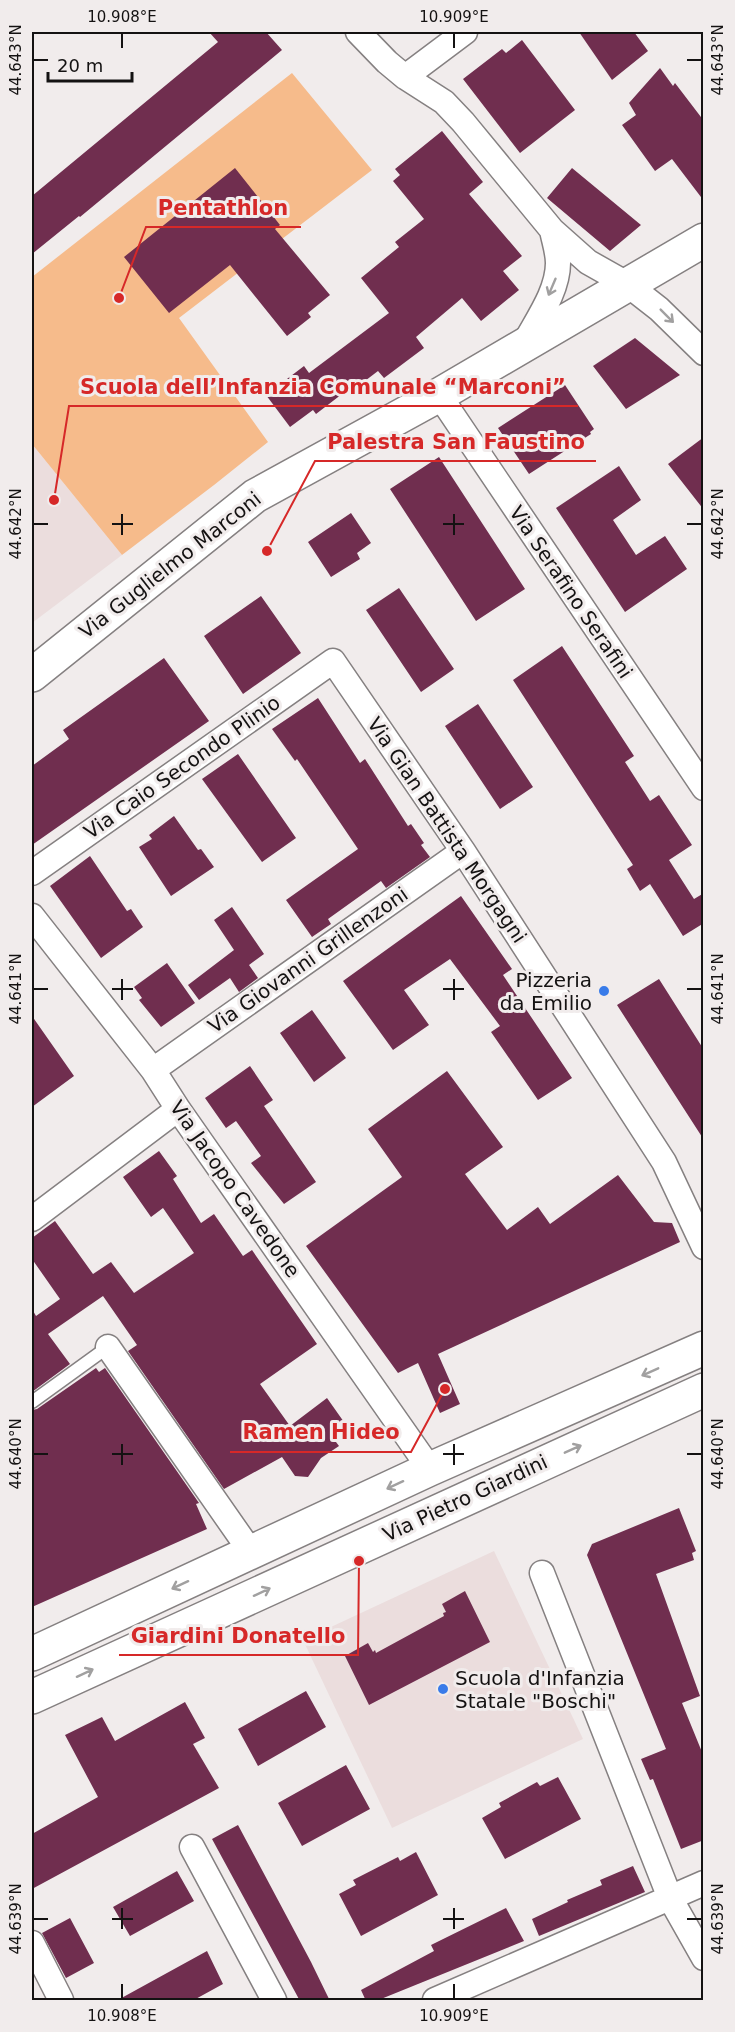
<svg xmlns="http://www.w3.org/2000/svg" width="735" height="2032" font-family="'DejaVu Sans',sans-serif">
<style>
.built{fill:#ebdddd}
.green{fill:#f6bb8b}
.building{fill:#702e4f}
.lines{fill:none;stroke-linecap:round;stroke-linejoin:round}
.lane-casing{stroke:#858081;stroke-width:15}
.street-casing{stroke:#858081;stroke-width:27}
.secondary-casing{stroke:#858081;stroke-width:36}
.lane{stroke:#fff;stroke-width:12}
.street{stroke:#fff;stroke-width:24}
.secondary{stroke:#fff;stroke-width:33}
.oneway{stroke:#a1a0a0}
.ticks{fill:none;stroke:#141212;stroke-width:2}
.poi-dot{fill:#397be9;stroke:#f1ecec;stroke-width:2}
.labels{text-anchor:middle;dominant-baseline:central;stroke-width:6;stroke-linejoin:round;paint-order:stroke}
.street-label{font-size:20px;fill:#141212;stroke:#f1ecec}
.poi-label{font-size:20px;fill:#141212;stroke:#f1ecec;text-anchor:end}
.leader{fill:none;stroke:#d62828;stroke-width:2}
.callout-dot{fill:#d62828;stroke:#f1ecec;stroke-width:2}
.callout-label{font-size:21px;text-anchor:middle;font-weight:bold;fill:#d62828;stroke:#f1ecec;stroke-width:6;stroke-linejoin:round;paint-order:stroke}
.neatline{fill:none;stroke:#141212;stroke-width:2}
.ticks-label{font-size:15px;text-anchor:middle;fill:#141212}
</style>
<rect width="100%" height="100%" fill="#f1ecec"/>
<path class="built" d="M32,444L122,555L32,623Z
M494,1551L583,1739L392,1828L303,1640Z"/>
<path class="green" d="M292,73L372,170L179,318L268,442L214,485L122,555L32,444V277Z"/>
<path class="building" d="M209,32H266L282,50L80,217L79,216L32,254V196L218,42Z
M579,32H634L648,51L612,80Z
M522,40L575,110L520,153L463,79L502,49L506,53Z
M660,68L673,86L675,83L704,121V201L672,159L655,171L622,125L636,115L629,103Z
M442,131L483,182L469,194L522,256L503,271L519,290L481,321L462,298L416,337L424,348L384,378L378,371L357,387L355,384L316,414L313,410L290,427L266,395L304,366L309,373L389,313L361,278L399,247L395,242L424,219L393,181L400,175L395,169Z
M235,168L280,225L275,229L330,295L308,313L311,317L287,336L230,265L169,313L124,257Z
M572,168L641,225L610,251L547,198Z
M635,338L680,375L626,409L593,366Z
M565,385L594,429L590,432L591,434L529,474L498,428Z
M704,437V510L668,464Z
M439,457L525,589L476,621L390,489Z
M619,466L641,500L613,520L636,555L665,536L687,569L625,612L556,508Z
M351,513L371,543L357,553L360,559L331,577L308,542Z
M399,588L454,669L421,692L366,610Z
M261,596L301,653L243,694L204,636Z
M562,646L634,756L625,762L650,801L659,795L692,845L669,860L694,899L704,893V923L683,936L650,884L640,891L627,869L633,865L513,680Z
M164,658L209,721L32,845V766L69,739L63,730Z
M318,698L360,763L365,759L408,826L411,824L424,843L421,845L430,857L386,888L381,881L328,919L331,924L312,937L286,900L358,849L297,759L295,761L272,729Z
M478,704L533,787L500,809L445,726Z
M238,754L296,838L262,862L202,779Z
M174,816L198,850L201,849L214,867L171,896L139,847L152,839L149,835Z
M90,856L127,911L131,909L143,927L101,958L50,886Z
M461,896L512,969L503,975L572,1078L538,1100L491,1032L500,1026L450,959L404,990L429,1025L393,1050L343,981Z
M232,907L264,954L249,965L258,978L239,992L230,978L199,1000L188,985L234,950L214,920Z
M167,963L195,1003L161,1027L139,1000L142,998L134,987Z
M659,979L704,1050V1140L617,1005Z
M312,1010L346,1058L314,1082L280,1033Z
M32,1016L74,1076L32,1107Z
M250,1066L273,1100L264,1106L316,1182L284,1204L251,1163L261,1156L236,1121L226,1128L205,1098Z
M447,1071L503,1147L465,1174L507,1230L538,1207L550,1224L618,1175L654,1222L672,1223L680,1242L438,1354L460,1404L440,1413L418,1363L398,1373L306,1246L402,1177L368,1129Z
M159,1151L177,1176L173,1179L201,1223L214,1214L243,1256L252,1250L317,1344L260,1384L290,1426L327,1398L351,1432L336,1442L339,1446L321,1458L308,1477L295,1476L282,1457L224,1489L128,1351L137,1345L103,1296L48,1334L70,1364L32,1392V1309L36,1316L60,1299L32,1259V1238L55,1221L93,1274L111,1262L134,1293L194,1253L163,1208L151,1217L123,1177Z
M96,1368L99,1372L105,1368L199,1503L196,1504L207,1529L32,1607V1410L37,1409Z
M679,1508L696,1551L692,1553L694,1560L656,1574L700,1696L682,1703L704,1757V1840L681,1849L653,1779L650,1780L641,1759L666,1749L587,1555L592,1544Z
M465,1591L490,1642L369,1705L345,1656L368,1643L373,1652L375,1650L376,1653L444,1616L443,1613L446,1612L442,1604Z
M306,1691L326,1727L258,1766L238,1729Z
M185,1702L205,1738L193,1744L219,1788L32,1889V1834L98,1797L65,1735L102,1717L115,1741Z
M346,1765L370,1809L302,1846L278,1803Z
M558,1777L581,1819L505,1859L482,1818L501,1807L499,1803L537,1782L540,1786Z
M238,1825L311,1962L330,2001H300L212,1839Z
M416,1852L438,1895L361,1936L339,1894L356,1885L353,1880L398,1857L400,1861Z
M633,1866L645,1892L539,1936L532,1919L568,1902L567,1900L602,1885L600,1880Z
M177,1871L194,1901L130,1936L113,1907Z
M506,1908L524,1941L376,2001H366L361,1990L434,1951L431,1945Z
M70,1918L94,1963L66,1978L42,1933Z
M207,1951L223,1984L192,2001H116Z"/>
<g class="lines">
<g class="lane-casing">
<path id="lane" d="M32,1402L108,1347"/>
</g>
<g class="street-casing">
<path id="street" d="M358,32L387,62L405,77L444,102L463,122L552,230L588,262L627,284L659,309L704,353
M405,77L465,32
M523,346C536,321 558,292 558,263C558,252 554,241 552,230
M439,395L704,788
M32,873L333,661L463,851L664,1162L704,1247
M32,916L153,1070L178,1109L430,1469
M153,1070L463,851
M32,1219L178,1109
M108,1347L251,1552
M542,1573L670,1898L704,1958
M192,1847L274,2000
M32,1943L61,2000
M435,2000L704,1883"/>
</g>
<g class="secondary-casing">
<path id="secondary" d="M32,675L255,496L439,395L704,240
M32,1654L430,1469L704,1348
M32,1697L704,1390"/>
</g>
<use href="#lane" class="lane"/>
<use href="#street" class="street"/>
<use href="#secondary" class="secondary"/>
</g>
<defs><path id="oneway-shaft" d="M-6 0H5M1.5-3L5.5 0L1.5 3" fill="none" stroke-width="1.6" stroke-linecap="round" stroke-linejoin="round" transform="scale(1.5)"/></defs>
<g class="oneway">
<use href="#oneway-shaft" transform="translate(552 287) rotate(113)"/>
<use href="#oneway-shaft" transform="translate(667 316) rotate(45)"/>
<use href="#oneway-shaft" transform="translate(650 1372) rotate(156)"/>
<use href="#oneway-shaft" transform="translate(573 1449) rotate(-24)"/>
<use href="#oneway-shaft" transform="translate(395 1485) rotate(155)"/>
<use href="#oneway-shaft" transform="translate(180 1585) rotate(155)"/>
<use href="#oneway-shaft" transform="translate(262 1592) rotate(-25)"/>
<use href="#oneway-shaft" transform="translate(85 1673) rotate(-25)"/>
</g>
<path class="ticks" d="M122,33V48M454,33V48M33,60H48M687,60H702M122,514V535M454,514V535M33,524H48M112,524H133M443,524H464M687,524H702M122,979V1000M454,979V1000M33,989H48M112,989H133M443,989H464M687,989H702M122,1444V1465M454,1444V1465M33,1454H48M112,1454H133M443,1454H464M687,1454H702M122,1908V1929M454,1908V1929M33,1919H48M112,1919H133M443,1919H464M687,1919H702M122,1984V1999M454,1984V1999"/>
<g class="poi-dot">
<circle cx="604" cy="991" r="6"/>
<circle cx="443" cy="1689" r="6"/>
</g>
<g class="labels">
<g class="street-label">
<text transform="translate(170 565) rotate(-38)">Via Guglielmo Marconi</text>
<text transform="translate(571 592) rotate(56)">Via Serafino Serafini</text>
<text transform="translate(182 767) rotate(-35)">Via Caio Secondo Plinio</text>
<text transform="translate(447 830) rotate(56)">Via Gian Battista Morgagni</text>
<text transform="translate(308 960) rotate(-35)">Via Giovanni Grillenzoni</text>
<text transform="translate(235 1189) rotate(55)">Via Jacopo Cavedone</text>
<text transform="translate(465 1498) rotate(-25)">Via Pietro Giardini</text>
</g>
<g class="poi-label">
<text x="592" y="980">Pizzeria<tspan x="592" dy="23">da Emilio</tspan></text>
<text x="455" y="1678" text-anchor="start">Scuola d'Infanzia<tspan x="455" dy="23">Statale "Boschi"</tspan></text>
</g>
</g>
<path class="leader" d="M119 298L146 227H301M54 500L69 406H578M267 551L315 461H596M445 1389L411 1452H230M359 1561L358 1655H119"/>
<g class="callout-dot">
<circle cx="119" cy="298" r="6"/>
<circle cx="54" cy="500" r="6"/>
<circle cx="267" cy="551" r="6"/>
<circle cx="445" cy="1389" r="6"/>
<circle cx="359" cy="1561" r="6"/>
</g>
<g class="callout-label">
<text x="223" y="215">Pentathlon</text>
<text x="323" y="394">Scuola dell’Infanzia Comunale “Marconi”</text>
<text x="456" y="449">Palestra San Faustino</text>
<text x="321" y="1439">Ramen Hideo</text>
<text x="238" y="1643">Giardini Donatello</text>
</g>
<rect width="735" height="2032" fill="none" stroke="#f1ecec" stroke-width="66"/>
<path d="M48 72v9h84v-9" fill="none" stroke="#141212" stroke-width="3"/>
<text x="57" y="72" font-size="18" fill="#141212" stroke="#f1ecec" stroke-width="4.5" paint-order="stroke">20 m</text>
<rect x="33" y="33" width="669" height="1966" class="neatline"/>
<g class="ticks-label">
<text x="122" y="22">10.908°E</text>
<text x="454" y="22">10.909°E</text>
<text transform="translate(16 60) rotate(-90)" y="5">44.643°N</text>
<text transform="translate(718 60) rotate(-90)" y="5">44.643°N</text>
<text transform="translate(16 524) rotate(-90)" y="5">44.642°N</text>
<text transform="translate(718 524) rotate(-90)" y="5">44.642°N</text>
<text transform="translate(16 989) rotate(-90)" y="5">44.641°N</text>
<text transform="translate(718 989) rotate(-90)" y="5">44.641°N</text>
<text transform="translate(16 1454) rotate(-90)" y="5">44.640°N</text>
<text transform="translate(718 1454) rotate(-90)" y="5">44.640°N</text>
<text transform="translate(16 1919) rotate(-90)" y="5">44.639°N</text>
<text transform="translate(718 1919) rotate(-90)" y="5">44.639°N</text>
<text x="122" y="2021">10.908°E</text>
<text x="454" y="2021">10.909°E</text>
</g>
</svg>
